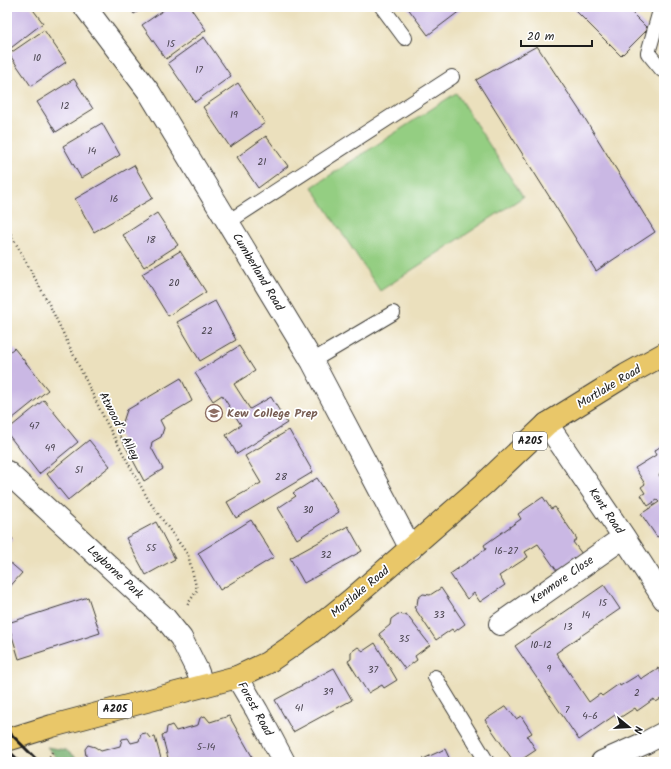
<svg xmlns="http://www.w3.org/2000/svg" width="671" height="769" font-family="Kalam,sans-serif">
<style>
.green{fill:#94ce82;stroke:#58754f}
.forest{fill:#77b170;stroke:#4a6646}
.building{fill:#cab8e4}
.lines{fill:none;stroke-linecap:round;stroke-linejoin:round}
.lane-casing{stroke:#3b3934;stroke-width:16}
.street-casing{stroke:#3b3934;stroke-width:24}
.highway-casing{stroke:#3b3934;stroke-width:24}
.path{stroke:#3b3934;stroke-width:2.5;stroke-dasharray:1 3;stroke-linecap:butt}
.lane{stroke:#fff;stroke-width:14}
.street{stroke:#fff;stroke-width:22}
.highway{stroke:#e9c769;stroke-width:22}
.rail{stroke:#1c1c1c;stroke-width:3}
.labels{text-anchor:middle;dominant-baseline:central;stroke-width:3.5;stroke-linejoin:round;paint-order:stroke}
.number-label{font-size:10px;fill:#48434e}
.shield{fill:#fff;stroke:#606060;stroke-width:1}
.shield-label{font-size:11px;font-weight:bold;fill:#1c1c1c}
.street-label{font-size:12px;fill:#1c1c1c;stroke:#fff}
.education-label{font-size:12px;font-weight:bold;fill:#785e54;stroke:#fff;text-anchor:start}
</style>
<rect width="100%" height="100%" fill="#fff"/>
<filter id="ink" filterUnits="userSpaceOnUse"><feTurbulence type="fractalNoise" baseFrequency=".025" numOctaves="2"/><feDisplacementMap in="SourceGraphic" scale="8" xChannelSelector="R" yChannelSelector="G"/><feConvolveMatrix kernelMatrix="1 2 1 2 8 2 1 2 1" color-interpolation-filters="sRGB"/></filter>
<filter id="wash" filterUnits="userSpaceOnUse"><feTurbulence type="fractalNoise" baseFrequency=".012" numOctaves="4" result="noise"/><feDisplacementMap in="SourceGraphic" scale="16" xChannelSelector="R" yChannelSelector="G"/><feGaussianBlur stdDeviation="0.9" result="paint"/><feColorMatrix in="noise" values="0 0 0 0 0 0 0 0 0 0 0 0 0 0 0 0 0 1.4 0 .05"/><feComposite in="paint" operator="in"/></filter>
<g filter="url(#wash)">
<rect width="100%" height="100%" fill="#ebe0bd"/>
<path class="green" d="M456,93L523,197L380,291L312,187Z"/>
<path class="forest" d="M47,747L66,750L81,762H60Z"/>
<g id="blocks">
<path class="building" d="M7,7H31L43,23L7,51Z
M129,7H145L134,14Z
M168,7H190L206,30L166,59L142,25Z
M407,7H465L428,35Z
M572,7H631L633,10L631,12L648,29L621,56Z
M44,30L66,62L31,86L9,54Z
M204,37L231,76L195,102L168,63Z
M537,46L584,117L655,232L596,271L476,80Z
M74,79L93,109L56,132L37,102Z
M238,83L265,123L230,147L203,107Z
M102,123L120,155L81,178L63,146Z
M266,136L288,166L258,188L237,157Z
M134,165L153,198L94,232L75,199Z
M157,213L178,245L144,267L123,235Z
M180,251L206,292L168,316L142,274Z
M215,301L236,340L200,361L177,322Z
M239,346L255,371L234,384L250,409L271,397L287,423L237,454L226,435L241,425L222,395L213,401L195,373Z
M14,348L48,390L7,423V354Z
M181,378L192,401L160,420L164,428L161,437L152,442L151,447L163,469L144,481L119,434L127,410Z
M44,400L78,442L39,474L7,433V430Z
M289,430L313,472L236,518L227,502L261,483L245,456Z
M89,440L110,466L68,500L47,474Z
M664,444V472L659,475L664,482V540L661,535L657,537L641,514L659,502L657,500L648,506L641,495L645,493L641,487L645,484L635,468L656,455L654,451Z
M317,478L339,512L297,539L278,508L296,496L293,493Z
M543,497L551,509L555,507L577,539L573,542L582,554L557,571L538,544L525,552L528,557L499,576L505,585L480,602L474,593L467,599L450,574L486,549L484,545L521,519L518,514Z
M251,520L274,557L220,590L198,553Z
M156,522L175,559L146,575L126,538Z
M348,526L362,551L304,583L290,558Z
M7,534L13,539L7,546Z
M7,560L22,573L7,590Z
M604,585L620,609L556,653L589,702L600,694L602,696L619,684L620,686L638,675L641,679L658,668L664,677V697L656,702L654,699L637,711L635,708L618,719L615,715L579,740L515,646Z
M441,588L465,624L454,632L452,629L436,640L414,607L417,605L418,598L423,594L430,595Z
M88,597L100,633L19,659L8,623Z
M398,614L404,615L406,614L430,645L415,656L417,660L405,669L379,634L390,625L391,619Z
M375,643L397,680L384,688L382,685L368,693L348,661L351,659V652L358,647L363,651Z
M334,668L352,700L293,732L275,700Z
M506,706L516,719L521,716L532,733L527,736L536,750L518,762H514L485,720Z
M205,716L210,722L229,716L253,758L240,762H169L162,735L166,734L167,727L172,725L176,731L198,725L200,718Z
M146,733L150,738L155,737L162,762H92L86,756L85,749L88,745L95,747L101,751L120,746L122,739L128,738L131,743L139,741L141,734Z
M445,749L451,762H424L423,759Z"/>
</g>
</g>
<g filter="url(#ink)">
<use href="#blocks" fill-opacity="0" stroke="#3b3934" stroke-width="1"/>
<g class="lines">
<g class="lane-casing">
<path id="lane" d="M382,7L405,38
M661,7L648,53L662,70
M228,222L452,77
M312,361L393,313
M435,677L487,762"/>
</g>
<g class="street-casing">
<path id="street" d="M85,7L149,92L312,361L411,549
M547,424L624,537L664,599
M7,472L165,618L181,638L197,670L203,686
M500,624L624,537
M237,677L257,711L284,762
M602,762L645,743L664,733"/>
</g>
<g class="highway-casing">
<path id="highway" d="M7,740L52,726L237,677L267,663L309,634L352,599L484,484L547,424L626,375L664,354"/>
</g>
<path class="path" d="M7,227L49,304L107,424L149,501L188,555L197,590L186,607
M48,760L53,750"/>
<use href="#lane" class="lane"/>
<use href="#street" class="street"/>
<use href="#highway" class="highway"/>
<path class="rail" d="M7,730L39,762
M7,749L20,762"/>
</g>
</g>
<defs>
<g id="school-ring" transform="scale(0.9)"><circle r="9.5" fill="#fff" stroke="#8d6e63" stroke-width="1.5"/><path d="M0-5L7-2L0 1L-7-2ZM-4 1L0 2.5L4 1V4Q0 6-4 4Z" fill="#8d6e63"/></g>
</defs>
<g fill-rule="evenodd">
<use href="#school-ring" x="214" y="413"/>
</g>
<g class="labels">
<g class="number-label">
<text x="171" y="44">15</text>
<text x="37" y="58">10</text>
<text x="199" y="70">17</text>
<text x="65" y="106">12</text>
<text x="234" y="115">19</text>
<text x="92" y="151">14</text>
<text x="262" y="162">21</text>
<text x="114" y="199">16</text>
<text x="151" y="240">18</text>
<text x="174" y="283">20</text>
<text x="207" y="331">22</text>
<text x="34" y="426">47</text>
<text x="50" y="448">49</text>
<text x="79" y="470">51</text>
<text x="281" y="477">28</text>
<text x="308" y="510">30</text>
<text x="151" y="548">55</text>
<text x="506" y="551">16-27</text>
<text x="326" y="555">32</text>
<text x="603" y="603">15</text>
<text x="439" y="615">33</text>
<text x="586" y="615">14</text>
<text x="568" y="627">13</text>
<text x="404" y="639">35</text>
<text x="541" y="645">10-12</text>
<text x="549" y="669">9</text>
<text x="373" y="670">37</text>
<text x="328" y="692">39</text>
<text x="637" y="693">2</text>
<text x="299" y="708">41</text>
<text x="567" y="710">7</text>
<text x="590" y="716">4-6</text>
<text x="206" y="747">5-14</text>
</g>
<g class="shield">
<rect x="513" y="432" width="34" height="18" rx="3"/>
<rect x="98" y="700" width="34" height="18" rx="3"/>
</g>
<g class="shield-label">
<text x="530" y="441">A205</text>
<text x="115" y="709">A205</text>
</g>
<g class="street-label">
<text transform="translate(258 272) rotate(59)">Cumberland Road</text>
<text transform="translate(609 387) rotate(-31)">Mortlake Road</text>
<text transform="translate(119 426) rotate(63)">Atwood’s Alley</text>
<text transform="translate(606 511) rotate(56)">Kent Road</text>
<text transform="translate(115 572) rotate(43)">Leyborne Park</text>
<text transform="translate(562 580) rotate(-35)">Kenmore Close</text>
<text transform="translate(360 592) rotate(-40)">Mortlake Road</text>
<text transform="translate(255 709) rotate(61)">Forest Road</text>
</g>
<g class="education-label">
<text x="227" y="413">Kew College Prep</text>
</g>
</g>
<rect width="671" height="769" fill="none" stroke="#fff" stroke-width="24"/>
<g transform="translate(629 727) rotate(108)" stroke="#ffffff" stroke-width="3" paint-order="stroke">
<path d="M0-3L7 15L0 10L-7 15Z" fill="#1c1c1c"/>
<text y="-6" font-size="11" font-weight="bold" text-anchor="middle" fill="#1c1c1c">N</text>
</g>
<path d="M521 40v6h71v-6" fill="none" stroke="#1c1c1c" stroke-width="2"/>
<text x="527" y="40" font-size="12" fill="#1c1c1c" stroke="#ffffff" stroke-width="3" paint-order="stroke">20 m</text>
</svg>
